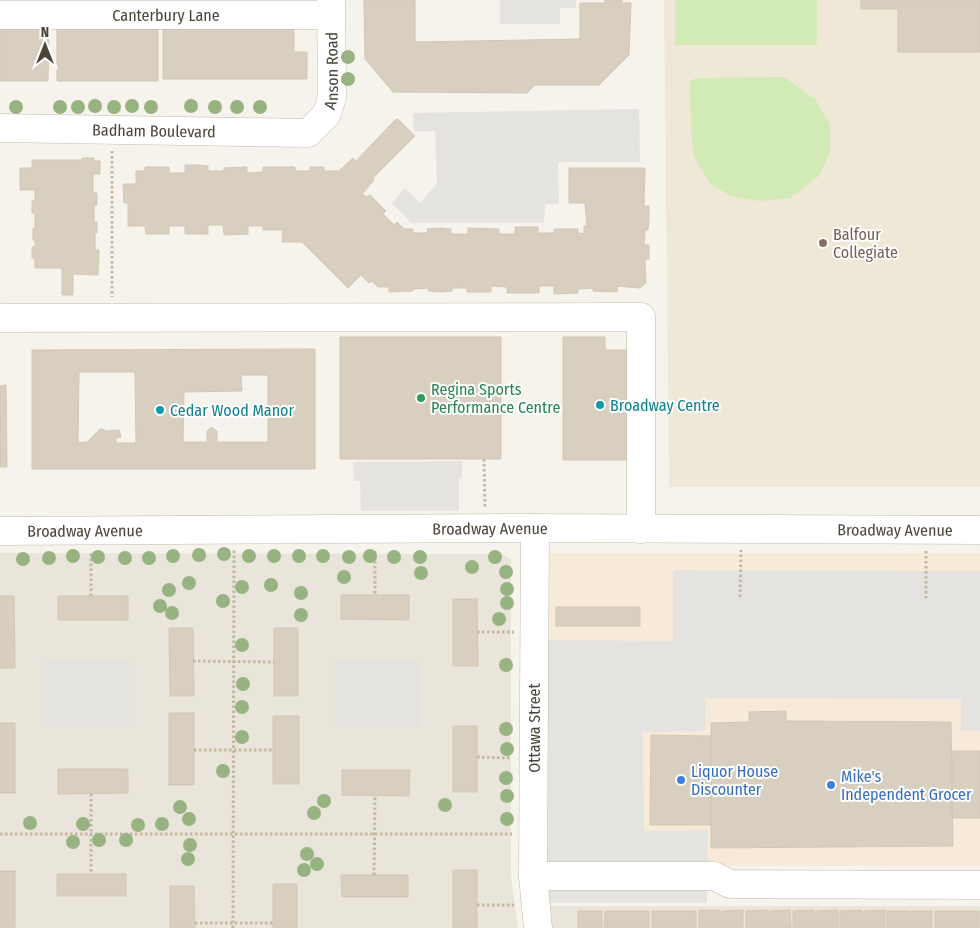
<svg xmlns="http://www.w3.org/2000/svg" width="980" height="928" font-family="'Fira Sans Condensed',sans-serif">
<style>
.residential{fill:#eae5da}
.commercial{fill:#f7ead8}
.education{fill:#efe8d6}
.green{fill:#d2eab5}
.parking{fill:#e5e3e0}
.building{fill:#d8cfc1;stroke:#d3c7b4;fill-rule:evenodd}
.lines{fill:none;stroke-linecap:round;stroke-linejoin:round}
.minor-casing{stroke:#c2bbae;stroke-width:29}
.path{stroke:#c4b79f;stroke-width:3;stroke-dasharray:2.5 2.5;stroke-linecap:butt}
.minor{stroke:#fff;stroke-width:28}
.tree{fill:#97b381}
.education-dot{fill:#8d6e63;stroke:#fff;stroke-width:2}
.leisure-dot{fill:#2e9e5b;stroke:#fff;stroke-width:2}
.culture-dot{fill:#0f9aa8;stroke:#fff;stroke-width:2}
.shop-dot{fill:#3f7fe0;stroke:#fff;stroke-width:2}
.labels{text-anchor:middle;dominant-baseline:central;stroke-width:4;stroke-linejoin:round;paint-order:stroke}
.street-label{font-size:16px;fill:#4b4439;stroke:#fff}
.education-label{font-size:16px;fill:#785e54;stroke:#fff;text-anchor:start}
.leisure-label{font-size:16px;fill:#27864d;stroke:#fff;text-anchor:start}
.culture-label{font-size:16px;fill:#0d838f;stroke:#fff;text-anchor:start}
.shop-label{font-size:16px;fill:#366cbe;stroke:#fff;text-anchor:start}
</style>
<rect width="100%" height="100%" fill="#f6f3ec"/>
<path class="residential" d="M0,553L502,554L511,559V877L518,928H0Z
M547,906H980V928H550Z"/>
<path class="commercial" d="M548,553H980V866H548Z"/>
<path class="education" d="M664,0H980V487H669Z"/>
<path class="green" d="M675,0H817V45H675Z
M784,77L815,99L830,124V152L820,175L790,198L759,201L730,196L709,182L694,157L691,131L690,82L696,78Z"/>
<path class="parking" d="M500,0H576V8H560V24H500Z
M639,109L640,162H558L559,204H545L544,223H411L392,203L405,188L420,203L437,183L435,131H414L413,113Z
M462,461V479H459V511H361L360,481H354L353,462Z
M673,570L980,571V731H961V699L706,698L705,731L643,732L644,831L708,830L707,903H544V640L673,641Z
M129,660V727H42L41,661Z
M335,661H420V727H335Z"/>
<path class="building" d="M364,0H415V42L580,39V3H605V0H622V3H631L629,55L599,85H535L527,93L393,92L365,59Z
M861,0H980V52H898V9H861Z
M0,28H49L48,81H0Z
M57,28L158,29V81H57Z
M163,28H294V52H307V79H163Z
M398,119L415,136L373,178L374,180L362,194L367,197L370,195L386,211L383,214L394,225L397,222L404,229H413V233H428L427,229L442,228L451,229V234H468V228L499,229V234H515V227H538V233H554V229H578V233L584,234V226H587L585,203H569V168H645L644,206H649V220L648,230H645L644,245H649V259L645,260V264L646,283L640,288L617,286V292L593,291V288L578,289V293L554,294V286H539V293H507V287L491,286V292H467V288H452V291L442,292L428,291L429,288L413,289V291L389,292V287H378L372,281L369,283L361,275L348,288L302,242H282L283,230H263V226H248V234L224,235L223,225H208V234H185V226H169V234H146L145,226H128V203H124L123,184H136V171H145V167H169V173H185V165H198L208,166V171H224V168L247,167V173L263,172V167H295V171H310V167H324V171H339L353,158L356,161L395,120Z
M82,158H94V161H100V174H93V193H97V205H94V222H97V233H95V250H99L98,275L73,274V295H62V268H35V258H32V247H35V240H33V228H35V213H32V201H35V190H20V168H32V160H82Z
M340,337H501V459H340Z
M563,337H605V350H638V460H563Z
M315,349V469H32V350ZM79,372H135L136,443H116V438L121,437L119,430L107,431L108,433L103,429H100L87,442L78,443ZM241,375H268V442H217V431L211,427L207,431V442H183L184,392L242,391Z
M6,385L7,467H0V386Z
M341,595H409V620L341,619Z
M0,596H14L15,668H0Z
M58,596H128V620H58Z
M453,599H477L478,666H453Z
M556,607H640V626H556Z
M169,628H193L194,696H170Z
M274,628H298V696H274Z
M786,711V721L951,722L953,846L711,848V723L749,722V712Z
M169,713H194V785H169Z
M273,716H299V784H273Z
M0,723H15V793H0Z
M453,726H477V792H453Z
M651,735L711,736V825H650Z
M952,751H980V818H952Z
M58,769H128V793L58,794Z
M342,770H410L409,796L342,795Z
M453,870H477V928H453Z
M0,871H15V928H0Z
M57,874H126V896H57Z
M341,875H408V897H342Z
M273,884H297V928H273Z
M170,886H194L195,928H170Z
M699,910H719V912H723V911L743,910V928H699Z
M767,910V912H770V911L790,910L791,928H746V911Z
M814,910V912H817V911L838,910V928H793V911Z
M861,910V912H864V911L885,910V928H840V911Z
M578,911H602V928H578Z
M605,911H649V928H604Z
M652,911H696V928H652Z
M887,911H908V912H911V911H932V928H887Z
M935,911H979V928H935Z"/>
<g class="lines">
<g class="minor-casing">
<g id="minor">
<path id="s1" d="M0,15H331"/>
<path id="s2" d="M0,128L308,133L327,114L332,97L331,0"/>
<path d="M0,318L641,317V529"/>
<path d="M535,528L533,876L538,928"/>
<path id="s3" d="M0,531L526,528L980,530"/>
<path d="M533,876H714L730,884L980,885"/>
</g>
</g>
<path class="path" d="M112,151V297
M484,459L485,508
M375,551V595
M926,551V598
M91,596V552
M740,597L741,550
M477,632H514
M193,661L274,662
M194,750H273
M477,757L512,758
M91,794V874
M0,834H512
M374,875L375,795
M477,905H514
M195,923H273
M233,928L234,550"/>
<use href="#minor" class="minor"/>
</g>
<g class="tree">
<circle cx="348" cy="57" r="7"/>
<circle cx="348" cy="79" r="7"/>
<circle cx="95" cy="106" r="7"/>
<circle cx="132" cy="106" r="7"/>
<circle cx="191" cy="106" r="7"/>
<circle cx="16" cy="107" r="7"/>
<circle cx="60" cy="107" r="7"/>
<circle cx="78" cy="107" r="7"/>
<circle cx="114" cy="107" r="7"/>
<circle cx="151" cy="107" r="7"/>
<circle cx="215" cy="107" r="7"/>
<circle cx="237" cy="107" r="7"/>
<circle cx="260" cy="107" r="7"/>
<circle cx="224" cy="554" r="7"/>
<circle cx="199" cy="555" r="7"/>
<circle cx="73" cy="556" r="7"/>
<circle cx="173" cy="556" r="7"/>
<circle cx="249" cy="556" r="7"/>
<circle cx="274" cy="556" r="7"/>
<circle cx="299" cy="556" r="7"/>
<circle cx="323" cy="556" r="7"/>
<circle cx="370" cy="556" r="7"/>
<circle cx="98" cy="557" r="7"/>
<circle cx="349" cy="557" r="7"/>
<circle cx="394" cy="557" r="7"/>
<circle cx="420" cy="557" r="7"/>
<circle cx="495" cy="557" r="7"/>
<circle cx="49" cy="558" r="7"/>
<circle cx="125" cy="558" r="7"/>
<circle cx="149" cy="558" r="7"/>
<circle cx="23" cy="559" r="7"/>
<circle cx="472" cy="567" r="7"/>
<circle cx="506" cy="572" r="7"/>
<circle cx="421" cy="573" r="7"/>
<circle cx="344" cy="577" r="7"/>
<circle cx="189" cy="583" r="7"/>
<circle cx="271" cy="585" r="7"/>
<circle cx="242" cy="587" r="7"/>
<circle cx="507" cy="589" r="7"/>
<circle cx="169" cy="590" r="7"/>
<circle cx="301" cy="593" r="7"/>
<circle cx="223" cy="601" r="7"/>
<circle cx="507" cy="603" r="7"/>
<circle cx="160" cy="606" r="7"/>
<circle cx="172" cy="613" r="7"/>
<circle cx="301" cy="615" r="7"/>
<circle cx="499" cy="619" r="7"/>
<circle cx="242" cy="645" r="7"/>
<circle cx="506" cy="665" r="7"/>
<circle cx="243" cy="684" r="7"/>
<circle cx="242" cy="707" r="7"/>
<circle cx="506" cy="729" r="7"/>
<circle cx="242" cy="737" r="7"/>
<circle cx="507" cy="749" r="7"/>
<circle cx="223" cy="771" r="7"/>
<circle cx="506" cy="778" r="7"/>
<circle cx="507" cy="796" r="7"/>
<circle cx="324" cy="801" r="7"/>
<circle cx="445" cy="805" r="7"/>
<circle cx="180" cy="807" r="7"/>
<circle cx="314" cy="813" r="7"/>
<circle cx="189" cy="819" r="7"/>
<circle cx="507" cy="819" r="7"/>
<circle cx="30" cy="823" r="7"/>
<circle cx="83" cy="824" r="7"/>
<circle cx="162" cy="824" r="7"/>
<circle cx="138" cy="825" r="7"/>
<circle cx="99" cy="840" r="7"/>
<circle cx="126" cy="840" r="7"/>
<circle cx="73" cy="842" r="7"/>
<circle cx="190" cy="845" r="7"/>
<circle cx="307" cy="854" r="7"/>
<circle cx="188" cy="859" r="7"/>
<circle cx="317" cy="864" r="7"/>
<circle cx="304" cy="870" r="7"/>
</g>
<circle class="education-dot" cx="823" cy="243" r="5"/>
<circle class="leisure-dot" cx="421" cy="398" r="5"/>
<g class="culture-dot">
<circle cx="600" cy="405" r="5"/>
<circle cx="160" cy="410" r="5"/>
</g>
<g class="shop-dot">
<circle cx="681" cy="780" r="5"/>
<circle cx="831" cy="785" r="5"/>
</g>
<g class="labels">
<g class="street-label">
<text stroke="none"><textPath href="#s1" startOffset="166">Canterbury Lane</textPath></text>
<text stroke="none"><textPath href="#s2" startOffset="379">Anson Road</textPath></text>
<text stroke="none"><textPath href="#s2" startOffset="154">Badham Boulevard</textPath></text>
<text stroke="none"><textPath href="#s3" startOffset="490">Broadway Avenue</textPath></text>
<text stroke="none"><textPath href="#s3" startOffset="85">Broadway Avenue</textPath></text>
<text stroke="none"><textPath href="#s3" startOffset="895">Broadway Avenue</textPath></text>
<text transform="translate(534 728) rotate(-90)">Ottawa Street</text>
</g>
<g class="education-label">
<text x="833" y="234">Balfour<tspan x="833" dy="18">Collegiate</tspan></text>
</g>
<g class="leisure-label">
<text x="431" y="389">Regina Sports<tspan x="431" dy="18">Performance Centre</tspan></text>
</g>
<g class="culture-label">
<text x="610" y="405">Broadway Centre</text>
<text x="170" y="410">Cedar Wood Manor</text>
</g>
<g class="shop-label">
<text x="691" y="771">Liquor House<tspan x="691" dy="18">Discounter</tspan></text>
<text x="841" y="776">Mike's<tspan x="841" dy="18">Independent Grocer</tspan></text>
</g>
</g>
<g transform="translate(45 45)" stroke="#ffffff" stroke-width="4" paint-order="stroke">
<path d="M0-4L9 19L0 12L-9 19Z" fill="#4b4439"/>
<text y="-8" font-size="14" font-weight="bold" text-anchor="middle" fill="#4b4439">N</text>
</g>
</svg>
